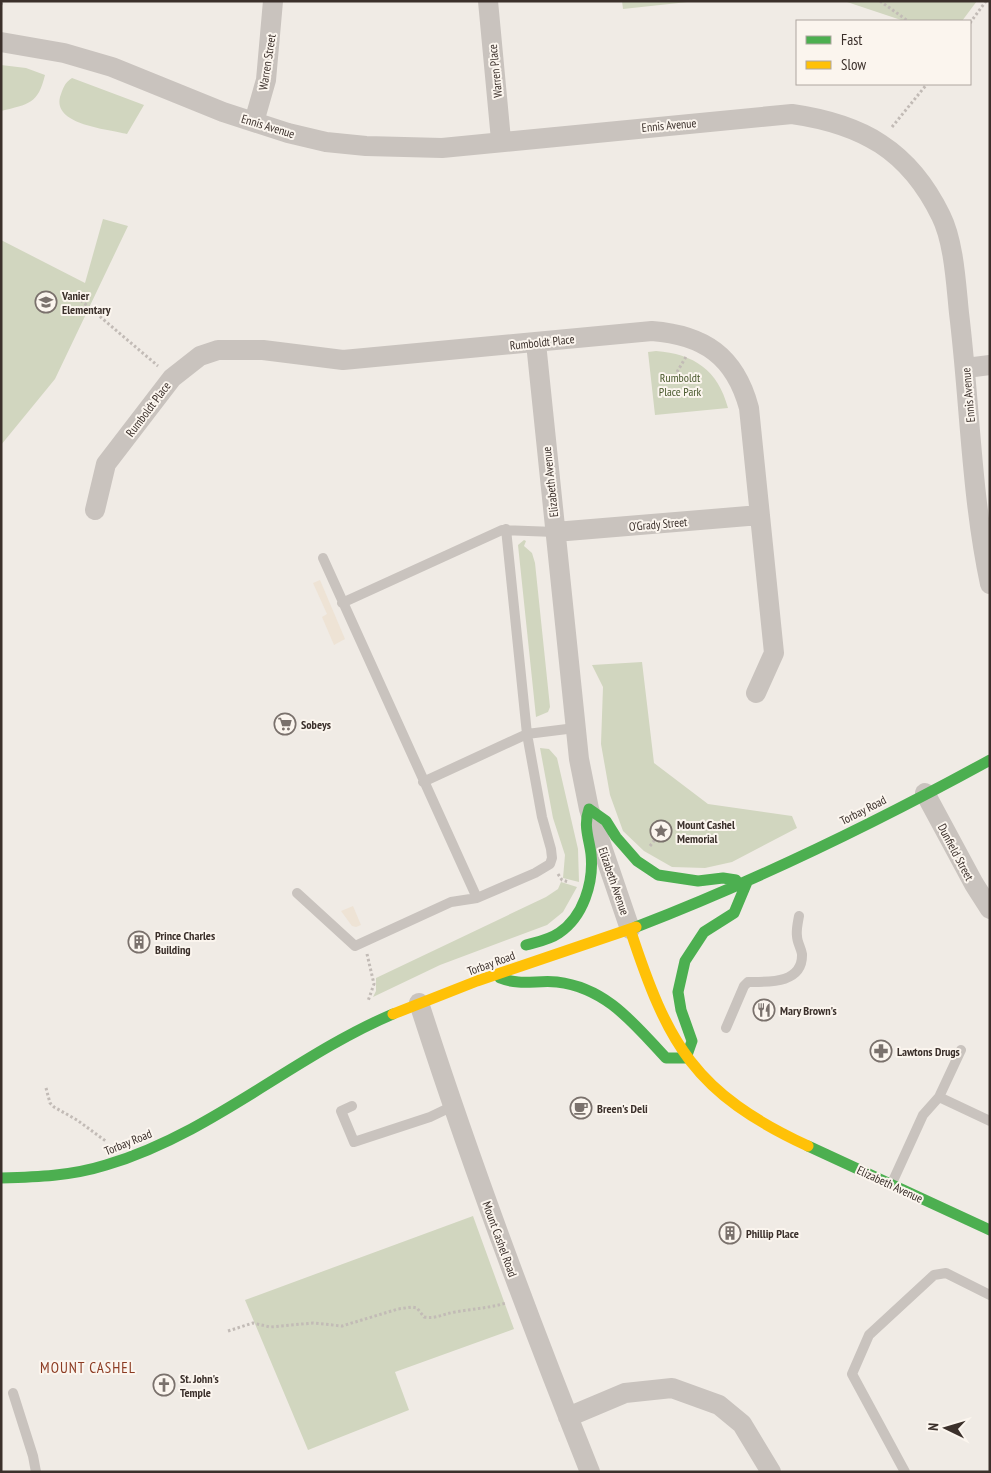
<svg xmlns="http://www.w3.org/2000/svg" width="991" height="1473" font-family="'PT Sans Narrow',sans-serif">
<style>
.green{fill:#d1d6bf}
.plaza{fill:#eee3d5}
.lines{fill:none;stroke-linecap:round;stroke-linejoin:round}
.path{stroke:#c2bbb6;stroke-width:3;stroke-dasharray:2.5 2.5;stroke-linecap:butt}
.lane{stroke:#c9c3be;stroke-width:10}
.street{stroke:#c9c3be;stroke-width:20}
.fast{stroke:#4caf50;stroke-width:11}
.slow{stroke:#ffc107;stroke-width:11}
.labels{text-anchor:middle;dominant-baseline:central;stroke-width:4;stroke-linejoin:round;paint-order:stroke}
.street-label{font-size:12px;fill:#3b302b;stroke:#fbf5ee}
.poi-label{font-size:12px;font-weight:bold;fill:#3b302b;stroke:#fbf5ee;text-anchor:start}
.park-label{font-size:12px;fill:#4a5a2e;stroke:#fbf5ee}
.quarter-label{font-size:15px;letter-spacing:1px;fill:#8c3b22;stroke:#fbf5ee}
</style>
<rect width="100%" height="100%" fill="#f0ebe5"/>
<path class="green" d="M622,1H697L623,9Z
M844,1H977L962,21H904Z
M1,65L26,68L45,75C38,104 29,104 1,111Z
M72,78L144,105L127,134C108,129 53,125 60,97C63,89 64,83 72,78Z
M103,219L128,226L55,379L1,445V240L85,283Z
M656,351C694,354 718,370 728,408L655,415L648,352Z
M524,540L526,541L524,546L532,553L535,563L550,707L548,712L536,717L518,545Z
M642,662L654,763L708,804L792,816L797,828L732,862L705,868L672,867L644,851L623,831L610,795L601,744L603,687L592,665Z
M540,748L549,749L557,758L578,849L579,882L563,878L565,855L553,818Z
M561,882L577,887L563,912L547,925L440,965L373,997L376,991V978L546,897L558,889Z
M473,1216L514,1329L395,1372L409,1410L308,1450L245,1300Z"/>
<path class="plaza" d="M320,580L345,639L334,645L322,617L327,614L313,583Z
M353,906L361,925L356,927L352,926L341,911Z"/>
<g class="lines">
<path class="path" d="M880,1L908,21
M1,5L2,1
M970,23L986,1
M892,127L927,84
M77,297L158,366
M677,372L687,355
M650,846L662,830
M558,874L562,880L569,882
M367,954L374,984L368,1001
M46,1088L50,1103L54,1107L77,1120L107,1142
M228,1331L253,1323L270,1327L313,1323L342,1326L398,1309L412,1307L417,1308L424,1317C436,1319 443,1314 455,1312C472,1309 489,1308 506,1303"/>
<path class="lane" d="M323,558L477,898
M342,603L502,530L555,532
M423,782L527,734L575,728
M297,893L355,946L451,902L477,898L535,873L550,864L552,858L551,849L542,817L527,734L506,529
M726,1028L744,986L748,982C768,982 803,984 802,954C801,948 797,942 797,936C796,930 798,922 799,916
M939,1097L990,1121
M352,1106L341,1111L354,1142L430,1117L453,1106
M892,1183L923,1115L939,1097L961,1050
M13,1393L33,1456L36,1472
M905,1472L852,1374L869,1335L934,1275L946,1273L990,1295"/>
<path class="street" d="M488,1L501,140
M1,42L64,53L112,67L223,112L288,133L326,142L366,146L442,148L792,114C862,124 909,150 941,216C954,242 956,284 959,313C970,403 971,495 990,584
M254,122L266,80L273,1
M536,343L579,759L589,809L630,929
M966,368L990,365
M95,510L106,464L172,378L200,356L218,350H263L343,360L652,331C704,335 735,356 749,408L774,653L756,693
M555,532L760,515
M925,793L974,884L990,909
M419,1003C470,1162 528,1317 590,1472
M568,1417L625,1393L672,1388L719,1405L742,1424L771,1472"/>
<path class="fast" d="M636,927C758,880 875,823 990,760
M526,945C537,942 549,940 559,933C583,917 594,883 591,854C589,838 583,826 589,809L606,821L616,837L637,861L658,875L698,881L723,878L736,880
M500,978C520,986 537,980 557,982C607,988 634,1024 666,1058H686L692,1041L681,1010L678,992L685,961L704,932L734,913L747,882
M808,1146L990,1230
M1,1178C37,1177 71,1176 106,1165C211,1134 294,1056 393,1014"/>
<path class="slow" d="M630,929C668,1045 694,1093 808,1146
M393,1014L477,981L636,927"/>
</g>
<defs>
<g id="school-ring" transform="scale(1.125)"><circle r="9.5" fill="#fbf5ee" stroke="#7a716c" stroke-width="1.5"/><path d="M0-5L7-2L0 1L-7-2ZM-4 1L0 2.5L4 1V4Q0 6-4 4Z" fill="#7a716c"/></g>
<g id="supermarket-ring" transform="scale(1.125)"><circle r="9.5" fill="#fbf5ee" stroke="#7a716c" stroke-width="1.5"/><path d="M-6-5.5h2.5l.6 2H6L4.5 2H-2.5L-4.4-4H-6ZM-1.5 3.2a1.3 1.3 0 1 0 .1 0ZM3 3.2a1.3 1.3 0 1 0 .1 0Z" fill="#7a716c"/></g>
<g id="sight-ring" transform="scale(1.125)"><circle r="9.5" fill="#fbf5ee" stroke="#7a716c" stroke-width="1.5"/><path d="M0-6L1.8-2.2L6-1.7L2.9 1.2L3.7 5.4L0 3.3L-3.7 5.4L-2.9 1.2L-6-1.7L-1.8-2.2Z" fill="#7a716c"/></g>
<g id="building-ring" transform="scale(1.125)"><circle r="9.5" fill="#fbf5ee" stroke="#7a716c" stroke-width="1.5"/><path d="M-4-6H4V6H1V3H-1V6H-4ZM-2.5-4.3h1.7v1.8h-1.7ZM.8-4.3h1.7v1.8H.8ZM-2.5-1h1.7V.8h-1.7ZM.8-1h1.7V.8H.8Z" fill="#7a716c"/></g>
<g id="restaurant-ring" transform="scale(1.125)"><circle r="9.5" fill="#fbf5ee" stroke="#7a716c" stroke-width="1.5"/><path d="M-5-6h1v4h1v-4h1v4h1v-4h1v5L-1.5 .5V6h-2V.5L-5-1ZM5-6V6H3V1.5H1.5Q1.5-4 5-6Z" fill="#7a716c"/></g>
<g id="pharmacy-ring" transform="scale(1.125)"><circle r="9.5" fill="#fbf5ee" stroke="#7a716c" stroke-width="1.5"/><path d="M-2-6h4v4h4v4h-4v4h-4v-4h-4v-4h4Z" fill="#7a716c"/></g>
<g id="cafe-ring" transform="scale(1.125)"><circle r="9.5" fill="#fbf5ee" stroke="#7a716c" stroke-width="1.5"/><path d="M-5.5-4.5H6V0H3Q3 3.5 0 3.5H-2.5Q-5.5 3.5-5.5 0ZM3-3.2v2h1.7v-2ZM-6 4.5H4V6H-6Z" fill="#7a716c"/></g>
<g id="church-ring" transform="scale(1.125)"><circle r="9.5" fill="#fbf5ee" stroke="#7a716c" stroke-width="1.5"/><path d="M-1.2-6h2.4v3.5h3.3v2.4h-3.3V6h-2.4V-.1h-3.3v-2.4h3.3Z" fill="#7a716c"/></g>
</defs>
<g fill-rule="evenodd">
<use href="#school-ring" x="46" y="302"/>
<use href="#supermarket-ring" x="285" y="724"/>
<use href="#sight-ring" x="661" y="831"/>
<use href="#building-ring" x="139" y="942"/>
<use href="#restaurant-ring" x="764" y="1010"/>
<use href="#pharmacy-ring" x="881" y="1051"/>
<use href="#cafe-ring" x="581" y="1108"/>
<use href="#building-ring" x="730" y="1233"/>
<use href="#church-ring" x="164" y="1385"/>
</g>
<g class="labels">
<g class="street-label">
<text transform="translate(267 62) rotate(-81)">Warren Street</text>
<text transform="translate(495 71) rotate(-96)">Warren Place</text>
<text transform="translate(669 125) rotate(-5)">Ennis Avenue</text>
<text transform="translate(268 126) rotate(17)">Ennis Avenue</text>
<text transform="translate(542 342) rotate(-6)">Rumboldt Place</text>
<text transform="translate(968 395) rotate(-95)">Ennis Avenue</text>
<text transform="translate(148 409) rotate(-53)">Rumboldt Place</text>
<text transform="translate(550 482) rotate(-96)">Elizabeth Avenue</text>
<text transform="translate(658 524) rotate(-5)">O'Grady Street</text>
<text transform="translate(863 810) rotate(-27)">Torbay Road</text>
<text transform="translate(956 852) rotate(62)">Dunfield Street</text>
<text transform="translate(614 881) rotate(71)">Elizabeth Avenue</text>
<text transform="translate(491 963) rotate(-20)">Torbay Road</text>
<text transform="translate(128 1142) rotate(-22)">Torbay Road</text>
<text transform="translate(890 1184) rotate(25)">Elizabeth Avenue</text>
<text transform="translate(500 1239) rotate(70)">Mount Cashel Road</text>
</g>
<g class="poi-label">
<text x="62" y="295">Vanier<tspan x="62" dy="14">Elementary</tspan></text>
<text x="301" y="724">Sobeys</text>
<text x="677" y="824">Mount Cashel<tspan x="677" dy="14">Memorial</tspan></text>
<text x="155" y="935">Prince Charles<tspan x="155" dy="14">Building</tspan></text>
<text x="780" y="1010">Mary Brown's</text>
<text x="897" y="1051">Lawtons Drugs</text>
<text x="597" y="1108">Breen's Deli</text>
<text x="746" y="1233">Phillip Place</text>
<text x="180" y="1378">St. John's<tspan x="180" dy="14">Temple</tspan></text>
</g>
<g class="park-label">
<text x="680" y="377">Rumboldt<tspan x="680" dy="14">Place Park</tspan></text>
</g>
<g class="quarter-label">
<text x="88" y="1367">MOUNT CASHEL</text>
</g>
</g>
<rect width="991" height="1473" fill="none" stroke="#3b302b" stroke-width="5"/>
<rect x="796" y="20" width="175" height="65" fill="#fbf5ee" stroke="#aea6a0"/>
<rect x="806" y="36" width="25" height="8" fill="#4caf50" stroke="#aea6a0"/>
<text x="841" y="45" font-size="15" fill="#3b302b">Fast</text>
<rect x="806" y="61" width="25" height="8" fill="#ffc107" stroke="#aea6a0"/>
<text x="841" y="70" font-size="15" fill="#3b302b">Slow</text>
<g transform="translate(946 1428) rotate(275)" stroke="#fbf5ee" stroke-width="4" paint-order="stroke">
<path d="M0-4L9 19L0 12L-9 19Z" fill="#3b302b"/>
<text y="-8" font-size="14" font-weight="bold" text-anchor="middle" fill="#3b302b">N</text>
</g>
</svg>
